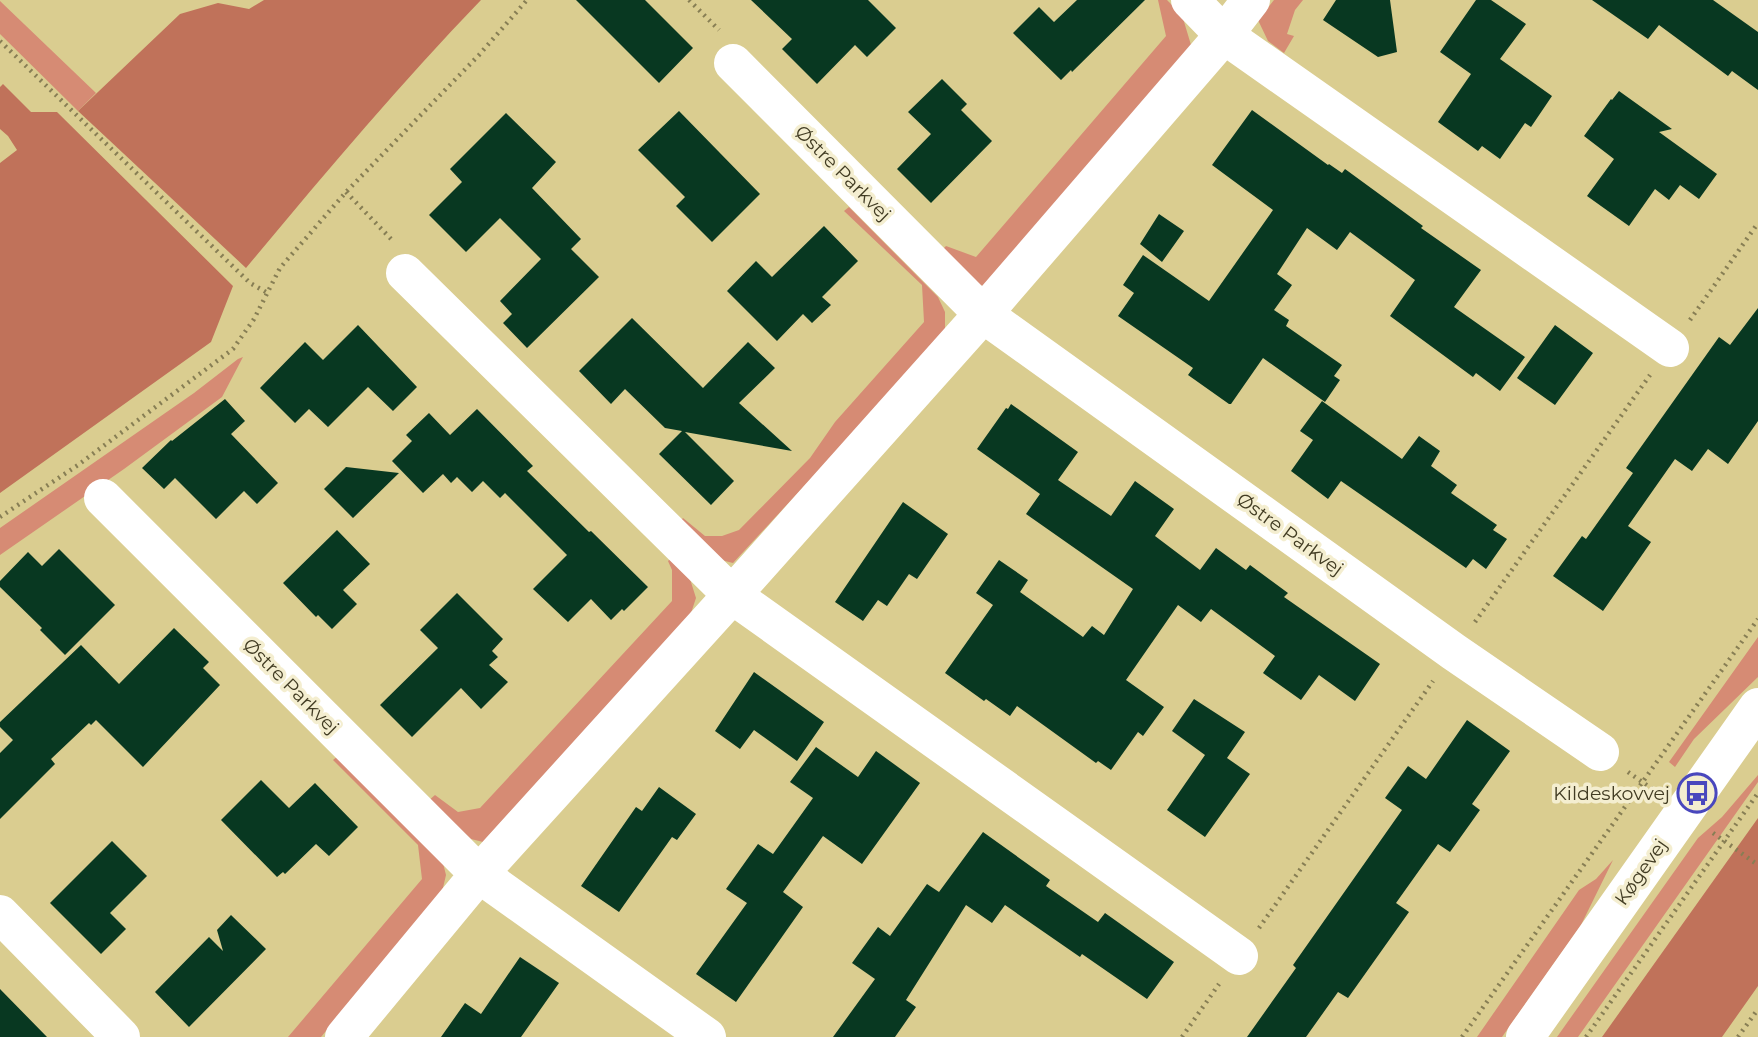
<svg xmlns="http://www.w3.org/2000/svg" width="1758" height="1037" font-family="Montserrat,sans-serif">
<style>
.green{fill:#d68b74}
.forest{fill:#c0725a}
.building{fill:#083821}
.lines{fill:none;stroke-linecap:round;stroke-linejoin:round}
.path{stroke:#877e54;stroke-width:4.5;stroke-dasharray:2 5;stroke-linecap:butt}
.minor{stroke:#fff;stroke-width:38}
.tertiary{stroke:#fff;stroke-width:38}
.labels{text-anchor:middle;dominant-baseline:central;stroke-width:7;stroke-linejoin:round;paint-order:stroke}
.street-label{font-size:19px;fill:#423c23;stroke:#f4eed0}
.poi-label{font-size:19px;fill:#423c23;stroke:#f4eed0;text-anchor:end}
</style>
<rect width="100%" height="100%" fill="#dacd90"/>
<path class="green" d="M1158,0H1167L1182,15L1191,45L986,287L965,280L938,254L946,246L976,257L1166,36Z
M1274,0H1303L1295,10L1287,34L1294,36L1284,53L1268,41L1258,20Z
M0,1L96,93L78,111L0,34Z
M849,207L938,297L945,312V334L733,563L713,558L677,525L683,518L705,536H722L739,530L810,458L835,422L924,322L922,285L844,211Z
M243,357L222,397L124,469L0,555V528L194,393L238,359Z
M674,555L690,579L696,598L691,613L483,842L471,839L428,801L435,795L458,812L480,808L672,601V570L668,561Z
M1758,637V677L1694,739L1675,767L1669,762Z
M338,756L443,863L446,875L442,892L321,1037H288L422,879L418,845L333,760Z
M1758,775V782L1578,1037H1557L1698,838L1722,817Z
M1613,860L1581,925L1502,1037H1477L1579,890L1596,879Z"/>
<path class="forest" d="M264,0H481C398,86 322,177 246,268L78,111L180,14L218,3L249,9Z
M3,84L31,112H57L233,286L211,342L0,493V163L17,150L8,136L0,129V87Z
M1758,818V986L1722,1037H1602Z"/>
<path class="building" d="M576,0H645L693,48L659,83Z
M751,0H868L896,28L867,57L855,45L817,84L782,49L792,39Z
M1077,0H1145L1072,72L1071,70L1061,80L1013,33L1039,7L1054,22Z
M1336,0H1390L1397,52L1378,57L1323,20Z
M1476,0H1491L1526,24L1500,59L1552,96L1531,127L1525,123L1500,159L1482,146L1478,151L1438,122L1471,74L1440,52Z
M1592,0H1713L1758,32V90L1732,71L1728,76L1659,25L1648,39Z
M942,79L967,104L961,110L992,141L931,203L897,169L931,134L908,112Z
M1619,91L1672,129L1659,132L1717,174L1699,199L1680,185L1669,200L1655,189L1629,226L1587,196L1614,159L1584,136L1611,99L1612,100Z
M1252,110L1328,165L1329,164L1342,173L1345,169L1423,226L1421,228L1481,270L1454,307L1525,357L1500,391L1476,373L1473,377L1390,316L1415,280L1350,232L1337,250L1307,228L1277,274L1292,285L1274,310L1289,320L1286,326L1342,365L1334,376L1340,380L1325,402L1263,358L1231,404H1229L1188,375L1193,368L1118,316L1134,293L1123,285L1143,255L1209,301L1273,210L1212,165Z
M679,111L760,194L712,242L676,206L685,197L638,150Z
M506,113L556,162L532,188L581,239L571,249L599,277L527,348L503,323L512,314L500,301L541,259L500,218L466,252L429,215L462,182L450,169Z
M1159,214L1184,231L1162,262L1140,244Z
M824,226L858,261L822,297L831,305L812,323L803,314L777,341L727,291L756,261L772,277Z
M1758,308V421L1728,464L1708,449L1692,471L1675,459L1628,526L1651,542L1603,611L1553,576L1582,536L1586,539L1633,473L1626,468L1719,337L1730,345Z
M632,318L703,388L748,342L775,368L739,403L792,451L685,432L734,481L711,505L659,454L682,431L665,428L625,389L611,404L579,371Z
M358,325L417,387L393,411L368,387L328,427L309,409L295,423L260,388L305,342L323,360Z
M1555,325L1593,353L1555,405L1517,378Z
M225,399L245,421L231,434L278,483L257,504L244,491L216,519L175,478L164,489L142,468L171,440L172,441Z
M1322,401L1402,459L1419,436L1440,451L1431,466L1457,485L1451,493L1497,525L1493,530L1507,539L1486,569L1473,559L1466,568L1341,481L1328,499L1291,471L1313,440L1300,431Z
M1011,404L1078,452L1058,480L1111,516L1135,481L1174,509L1155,536L1200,570L1216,548L1246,570L1250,565L1288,593L1284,597L1380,664L1355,701L1319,675L1301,700L1263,673L1275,656L1211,609L1201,622L1178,605L1126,680L1164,707L1143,736L1138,732L1111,770L1098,761L1096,763L1017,706L1010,716L986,699L984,701L945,673L993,605L976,593L999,560L1028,580L1020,592L1083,637L1092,626L1104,635L1133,589L1026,514L1040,494L977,449L1006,408L1008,409Z
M477,409L533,466L527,471L589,532L591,531L648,587L624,611L622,609L611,620L591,599L568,622L533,589L567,555L505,493L500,498L483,481L472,492L457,477L451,483L443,474L423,493L392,461L412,441L406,435L429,413L450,435Z
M346,467L399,473L353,518L324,489Z
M903,502L948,534L917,579L909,574L887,606L878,600L863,621L835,602Z
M337,530L370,564L343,590L357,604L332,629L318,615L316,617L283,583Z
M59,549L115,605L65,655L40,630L42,628L0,587V581L28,552L42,566Z
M457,593L503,639L492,651L498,657L489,665L508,682L481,709L461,688L412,737L380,705L438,648L420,630Z
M174,628L209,662L203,668L220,685L143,767L96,720L91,725L89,723L51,759L55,764L0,819V753L13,740L0,727V722L81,645L119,684Z
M754,672L824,722L797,761L754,730L740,749L715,731Z
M1194,699L1245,732L1227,758L1250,774L1205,837L1167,810L1205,755L1172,731Z
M1467,720L1510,751L1472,804L1480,810L1450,852L1438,844L1396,903L1409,912L1348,998L1338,992L1306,1037H1247L1296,968L1293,965L1402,810L1385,798L1408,766L1426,779Z
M816,747L858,777L876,751L920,783L862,864L823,836L783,892L803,907L736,1002L696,974L747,903L726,889L758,844L773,854L813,798L790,782Z
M261,780L289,808L315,783L358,827L329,856L316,844L285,874L283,872L277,877L221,820Z
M659,787L696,814L677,840L672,837L619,912L581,886L636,807L642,811Z
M983,832L1050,880L1046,886L1098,922L1105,913L1174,962L1147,999L1082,954L1080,957L1005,905L992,923L966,905L906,1000L916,1007L895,1037H833L875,979L852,963L878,927L890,936L927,884L939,892Z
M112,841L147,876L110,913L126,929L101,954L50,903Z
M231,915L266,949L189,1027L155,992L209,937L223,951L217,930Z
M520,957L559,983L521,1037H441L465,1003L481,1014Z
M0,989L47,1037H0Z"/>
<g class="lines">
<path class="path" d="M689,0L719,30
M0,41L250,283L266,292
M346,192L392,240
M1690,320L1758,223
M0,517L78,465L233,349L254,319L280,268L346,192L479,55L527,0
M1475,622L1650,375
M1628,772L1655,791
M1713,833L1758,865
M1259,928L1433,681
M1182,1037L1219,984
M1462,1037L1758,619
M1586,1037L1758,793
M1738,1037L1758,1009"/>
<path class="minor" d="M1190,0L1224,35L1670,348
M733,63L983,314L1454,652L1600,752
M405,273L732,595L1239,956
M103,498L479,874L707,1037
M0,914L121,1037
M344,1037L479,874L732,595L983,314L1224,35L1251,0"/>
<path class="tertiary" d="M1525,1037L1758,707"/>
</g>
<defs>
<g id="bus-ring" transform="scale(2.0125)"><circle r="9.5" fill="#f4eed0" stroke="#4947bd" stroke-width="1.5"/><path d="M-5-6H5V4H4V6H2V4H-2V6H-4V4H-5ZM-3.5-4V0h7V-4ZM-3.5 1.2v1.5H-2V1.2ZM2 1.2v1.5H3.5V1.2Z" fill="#4947bd"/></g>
</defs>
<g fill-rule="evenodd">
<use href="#bus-ring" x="1697" y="793"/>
</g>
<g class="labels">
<g class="street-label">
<text transform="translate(843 173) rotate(45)">Østre Parkvej</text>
<text transform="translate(1290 534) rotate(36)">Østre Parkvej</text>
<text transform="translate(291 686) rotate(45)">Østre Parkvej</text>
<text transform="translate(1641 872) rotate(-55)">Køgevej</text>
</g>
<g class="poi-label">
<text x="1670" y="793">Kildeskovvej</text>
</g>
</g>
</svg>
